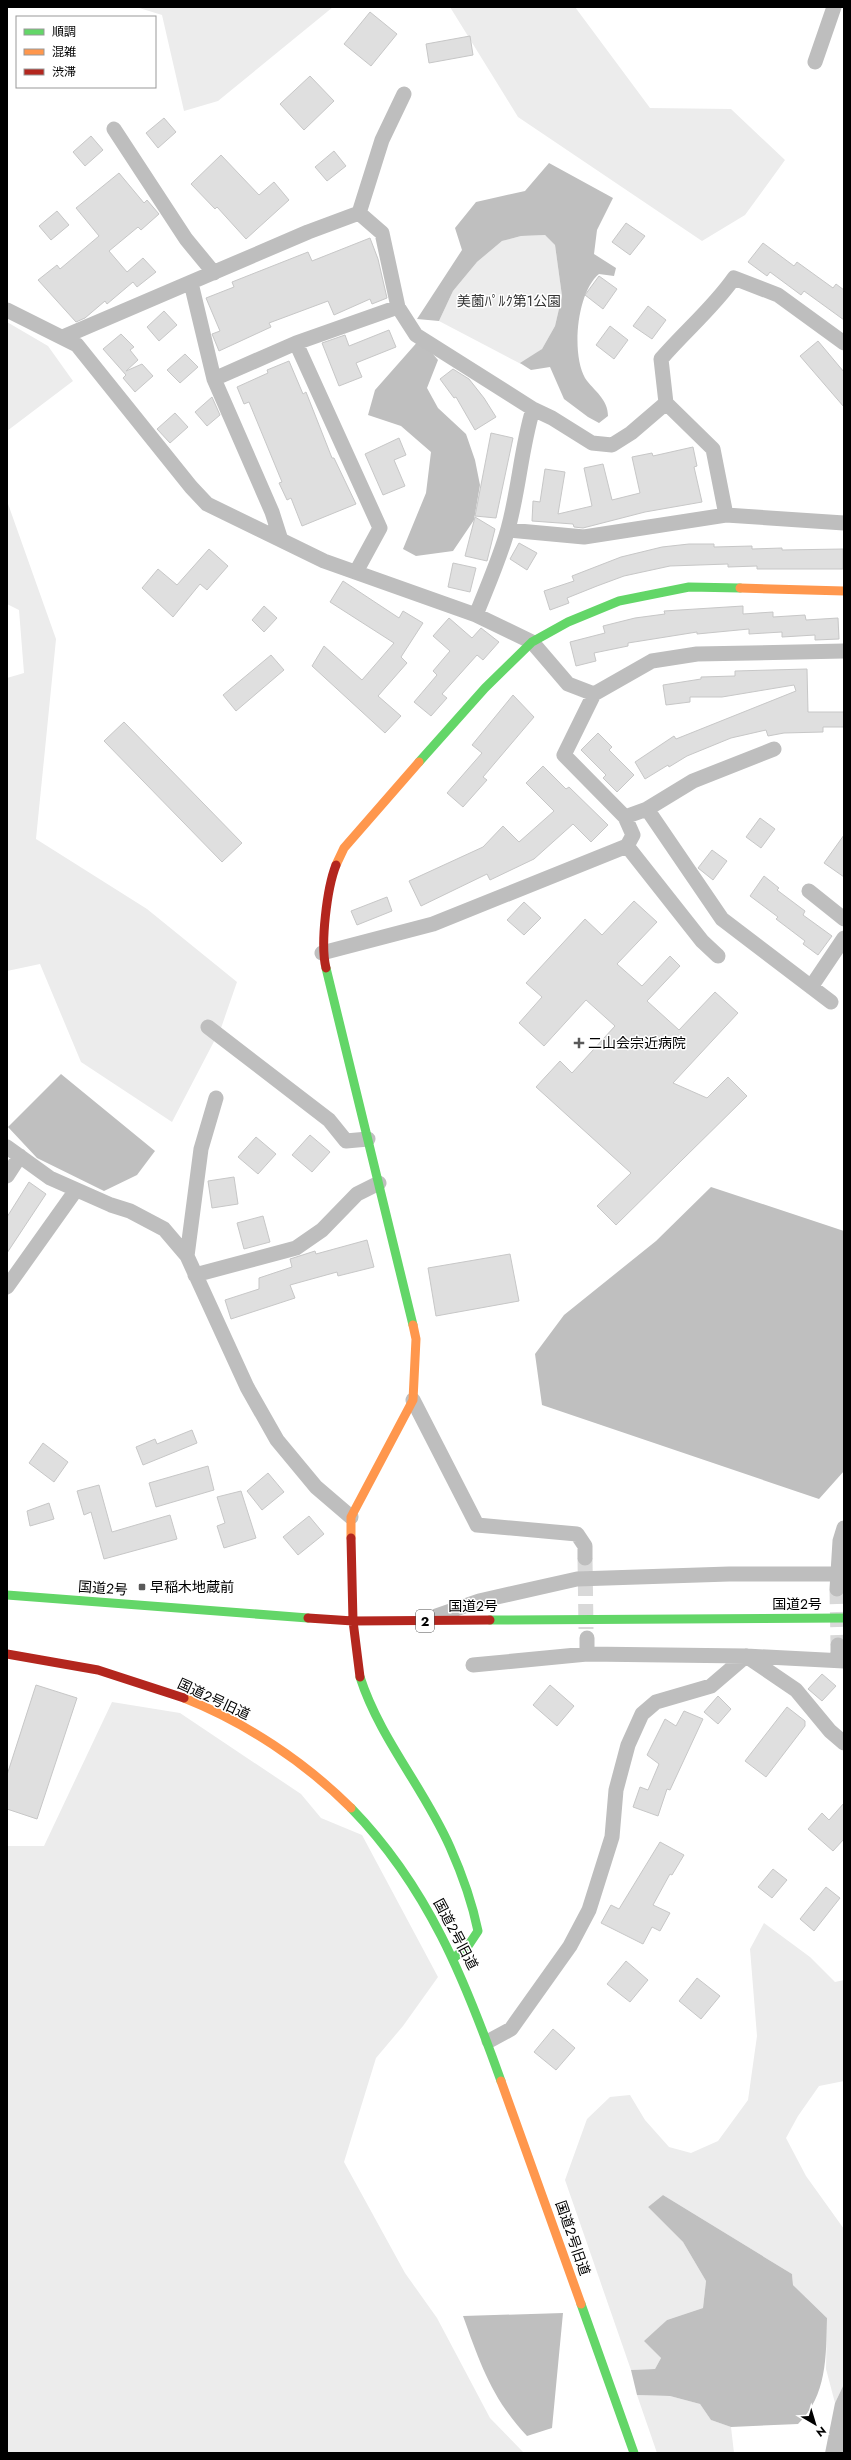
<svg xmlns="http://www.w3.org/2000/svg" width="851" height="2460" font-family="Jost,'Noto Sans JP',sans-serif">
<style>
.green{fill:#ececec}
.water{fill:#bfbfbf}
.building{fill:#dfdfdf;stroke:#c7c7c7}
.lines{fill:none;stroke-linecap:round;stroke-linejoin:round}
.street-tunnel{stroke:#d9d9d9;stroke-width:15;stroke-dasharray:15 8;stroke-linecap:butt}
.street{stroke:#bebebe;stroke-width:15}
.fast{stroke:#63d668;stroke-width:9}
.slow{stroke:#ff974d;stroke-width:9}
.jam{stroke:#b3261e;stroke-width:9}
.poi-dot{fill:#595959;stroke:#fff;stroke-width:1.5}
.labels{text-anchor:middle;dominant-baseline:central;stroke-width:3;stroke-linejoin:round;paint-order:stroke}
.shield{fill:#fff;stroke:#4c4c4c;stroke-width:1}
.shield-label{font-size:13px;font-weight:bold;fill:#000}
.park-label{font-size:14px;fill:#333;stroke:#fff}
.poi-label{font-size:14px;fill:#000;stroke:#fff;text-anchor:start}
.street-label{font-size:14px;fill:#000;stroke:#fff}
</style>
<rect width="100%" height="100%" fill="#fff"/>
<path class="green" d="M136,7H333L218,101L184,111L162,15Z
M450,7H575L650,108L731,109L785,160L745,215L702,241L518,117Z
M545,235L555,245L562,296L555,326L542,349L521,364L439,321L453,291L477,262L502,241L521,236Z
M7,322L48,346L73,381L7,431Z
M7,501L56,639L36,839L147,909L237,982L221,1028L172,1122L81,1062L40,964L7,971V678L24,673L19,610L7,604Z
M112,1702L180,1713L301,1794L321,1818L362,1835L438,1977L403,2026L376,2058L344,2162L405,2273L437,2318L490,2418L524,2453H7V1846H44Z
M764,1923L810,1957L835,1982L844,1980V2081L819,2086L798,2116L786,2138L806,2176L844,2229V2384L835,2403L826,2369L827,2318L793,2285L792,2274L663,2195L648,2207L683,2242L706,2281L703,2308L667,2320L645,2341L661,2358L655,2369L631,2370L565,2180L587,2119L610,2097L630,2095L645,2120L669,2147L691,2153L718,2141L748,2100L757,2036L750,1949Z
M637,2395L670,2396L700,2404L711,2420L731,2427L734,2453H657Z"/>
<path class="water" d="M549,163L613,198L597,230L594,254L616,268L614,276L599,274C577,292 571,353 585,378C594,391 608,399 608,416L599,423L588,417L564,399L550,367L531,370L520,363L542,349L555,326L562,296L555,245L545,235L521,236L502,241L477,262L453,291L439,321L417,319L462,250L455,228L476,202L525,191Z
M420,339L438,360L427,388L438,408L466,434L475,460L480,485L474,520L453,551L416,556L403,549L426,493L431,452L401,426L368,415L375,390Z
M61,1074L155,1151L137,1175L104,1191L37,1158L8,1127Z
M711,1187L844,1231V1471L819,1499L542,1405L535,1354L564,1315L656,1241Z
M663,2195L792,2274L793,2285L827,2318C826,2357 827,2395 798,2424L731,2427L711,2420L700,2404L670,2396L637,2395L631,2370L655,2369L661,2358L644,2341L667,2320L703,2308L706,2281L683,2242L648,2207Z
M563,2313L552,2428L527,2436C492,2399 480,2363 463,2316Z
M844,2384V2453H825L835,2403Z"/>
<path class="building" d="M370,12L397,34L371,66L344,44Z
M470,36L473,55L429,63L426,44Z
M310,76L334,101L304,130L280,104Z
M164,118L176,132L158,148L146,133Z
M91,136L103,150L85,166L73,152Z
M334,151L346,166L327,181L315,167Z
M221,155L259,195L274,182L289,200L246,239L217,207L215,209L191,184Z
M119,173L144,203L147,200L159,214L141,230L138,227L109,251L127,272L143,258L156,272L137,287L133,282L107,304L105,301L85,318L76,322L38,280L57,265L60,269L99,236L76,208Z
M57,211L69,225L51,240L39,226Z
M626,223L645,236L630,255L612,242Z
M370,238L378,259L387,298L372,304L370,299L334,315L328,301L269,323L271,327L219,351L212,334L220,331L206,298L234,287L232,282L308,252L312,261Z
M763,243L794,266L797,262L833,288L836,284L844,290V320L804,291L801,295L770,272L767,276L748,262Z
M599,276L617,289L603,309L585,295Z
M648,306L666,320L652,339L633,326Z
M164,311L177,325L159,341L147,327Z
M610,326L628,340L614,359L596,345Z
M389,330L396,347L356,363L362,377L339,386L322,343L345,335L349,346Z
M121,334L134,347L130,350L138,360L126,371L142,364L153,376L135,392L123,378L126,375L103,349Z
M818,341L844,372V407L800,356Z
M185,354L198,367L180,383L167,370Z
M289,361L303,394L306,392L332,458H334L356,504L302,526L291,498L287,500L279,483L282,482L249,402L244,404L237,387L268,373L267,370Z
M453,369L469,379L484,398L496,417L475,430L456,397L454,398L440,379Z
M212,397L220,415L207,426L195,412Z
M175,413L188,427L170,443L157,429Z
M491,433L513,438L496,518L475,516Z
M399,438L406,455L394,460L405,486L383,495L365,454Z
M693,447L697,466L694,467L702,502L645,512L583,528L574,527L573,524L532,521L533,501L540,502L545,469L565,472L558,514L592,506L584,468L603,464L612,500L640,493L632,457L652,453L653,456Z
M475,517L495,529L487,561L465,556Z
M519,543L537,553L527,570L510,559Z
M689,544H714V547L752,546V549L782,548V550L843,549V569H757V566L728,567V564L670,566L624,576L597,586L567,598L569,603L550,610L544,591L574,581L572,576L621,557L662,547Z
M209,549L228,566L207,590L200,584L173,617L142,588L158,569L177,585Z
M453,563L476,568L470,592L448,587Z
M343,581L399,618L403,611L423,623L401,657L407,663L378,696L401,716L385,733L312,666L324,646L362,680L394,643L330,602Z
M264,606L277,618L264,632L252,620Z
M743,606V614L773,612V617L805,615L806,620L838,618L839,639L815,640V635L782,637V632L749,634V629L697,634V632L628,643V646L594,653L596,661L576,666L570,642L605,633L603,626L635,618L665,614L664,611Z
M449,618L472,638L481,628L499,642L483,660L477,655L442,694L447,698L431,716L414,702L437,675L433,671L450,651L433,636Z
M271,655L284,670L236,711L223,695Z
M807,669L808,712H844V727H823V732L784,733L768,736L766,730L731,738L687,756L669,767L668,765L645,779L635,762L674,736L676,739L796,691L794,685L722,697H690V702L666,705L663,685L701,679V677L735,676V671Z
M513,695L534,717L483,777L487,780L463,807L447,793L482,753L472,745Z
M124,722L242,843L222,862L104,741Z
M598,733L612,747L609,750L634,775L617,792L603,778L606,775L581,750Z
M543,766L566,789L569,787L608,825L591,842L573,824L534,859L490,880L487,874L421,906L409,881L483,847L503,826L519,842L554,811L526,783Z
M760,818L775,829L761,848L746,837Z
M844,835V877L824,863Z
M712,850L727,861L713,880L698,868Z
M764,876L779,888L777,890L805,911L803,915L832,936L818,955L803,944L805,941L776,919L778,917L750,896Z
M387,897L392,911L357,925L351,911Z
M634,901L657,922L617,964L642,986L670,956L680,966L647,1001L679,1030L715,992L738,1013L673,1083L707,1098L728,1077L747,1096L616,1225L597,1206L631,1173L536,1087L560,1061L572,1073L615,1026L586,1000L544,1046L519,1023L542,997L526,983L585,919L602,935Z
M524,902L541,918L524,935L507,920Z
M310,1135L330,1152L312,1172L292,1155Z
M256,1137L276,1154L258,1174L238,1157Z
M234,1177L238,1204L212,1208L208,1181Z
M29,1182L46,1194L7,1253V1217Z
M263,1216L270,1242L244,1249L237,1223Z
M367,1240L374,1267L338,1276L337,1272L290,1285L295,1298L231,1319L225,1300L259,1289V1278L292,1267L290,1259L315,1251L316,1254Z
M510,1254L519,1301L436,1316L428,1268Z
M192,1430L197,1443L143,1465L136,1447L155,1439L157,1444Z
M43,1443L68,1462L54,1482L29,1463Z
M208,1466L214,1490L156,1507L149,1483Z
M268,1473L284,1492L262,1510L247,1491Z
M99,1485L112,1532L170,1515L177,1539L104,1559L91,1512L84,1515L77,1491Z
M241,1491L256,1538L224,1548L217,1526L225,1523L217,1497Z
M49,1503L54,1519L30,1526L27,1511Z
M309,1516L324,1534L298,1555L283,1537Z
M822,1674L836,1686L822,1701L808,1689Z
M36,1685L77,1698L37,1819L7,1809V1775Z
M550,1685L574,1706L557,1726L533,1705Z
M718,1696L731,1709L718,1724L704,1712Z
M787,1707L805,1721V1726L766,1777L745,1761Z
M684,1711L703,1719L670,1790L667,1789L658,1816L633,1807L640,1787L648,1790L659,1764L647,1755L665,1719L676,1726Z
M844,1803V1839L833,1851L808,1829L822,1813L829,1820Z
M660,1842L684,1855L672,1875L670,1874L653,1905L670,1913L660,1931L652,1927L643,1944L601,1923L611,1905L619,1909Z
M773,1869L787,1880L772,1898L758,1887Z
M826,1887L840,1898L814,1931L800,1919Z
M626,1961L648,1980L630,2002L607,1984Z
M697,1978L720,1996L701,2019L679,2001Z
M553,2029L575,2048L556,2070L534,2052Z"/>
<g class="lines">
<path class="street-tunnel" d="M585,1558L586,1629
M837,1589L838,1645"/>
<path class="street" d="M815,62L834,7
M114,129L186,239L214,273
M359,213L382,140L404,94
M191,283L214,379L272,512L280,537
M398,307L416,335L533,409
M7,310L77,345L191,487L207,504L324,561L476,615L532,642L568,684L594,694
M63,337L308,232L359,213L382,233L398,307L296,343L380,528L356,572
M214,379L296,343
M666,403L713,449L726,515
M508,530L584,537L726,515L844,523
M476,615C487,587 500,558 508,529C519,489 521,449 533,409L552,418L592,443L612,445L631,433L666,403L661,359C685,331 713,308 734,278L778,295L844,343
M647,809L722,919L831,1002
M625,817L564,755L594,694L652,661L697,654L844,651
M627,846L702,941L718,956
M809,891L844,919
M322,953L433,924L627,846L633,835L625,817L647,809L693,781L774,749
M811,987L844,938
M208,1027L329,1120L346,1141L368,1139
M7,1147L50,1178L111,1205L130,1211L164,1229L187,1256L247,1387L277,1440L316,1487L351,1517
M7,1176L20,1156
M187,1256L201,1149L216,1098
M195,1275L296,1248L322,1230L357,1194L379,1183
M7,1287L76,1190
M413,1400L477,1525L577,1534L585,1546V1558
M837,1589L840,1541L844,1528
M436,1616L479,1601L577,1579L729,1574H844
M587,1638V1654L746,1656L844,1661
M838,1645V1660
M473,1665L587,1654
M489,2041L511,2029L570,1946L589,1910L612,1837L616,1790L628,1745L642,1714L656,1702L711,1686L746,1656L796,1690L830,1731L844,1743"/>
<path class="fast" d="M419,762L485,688L532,642L568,622L619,601L689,587L740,588
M326,968L413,1325
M7,1595L308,1618
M490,1620L844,1618
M360,1677C380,1739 424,1788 450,1847C462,1874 472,1902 478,1931L468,1946L455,1957
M351,1808C428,1887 465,1980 501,2081
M581,2304L634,2453"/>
<path class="slow" d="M740,588L844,591
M336,865L344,848L419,762
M351,1538V1517L413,1400L416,1339L413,1325
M184,1698C245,1722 305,1762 351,1808
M501,2081L581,2304"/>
<path class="jam" d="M326,968C320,944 327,888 336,865
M351,1538L353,1621L360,1677
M308,1618L353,1621L490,1620
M7,1654L98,1670L184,1698"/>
</g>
<g class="poi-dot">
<path d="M577 1037h4v4h4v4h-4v4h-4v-4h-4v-4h4z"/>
<rect x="138" y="1583" width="8" height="8" rx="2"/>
</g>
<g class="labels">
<rect class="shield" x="416" y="1610" width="18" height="22" rx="3"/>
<g class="shield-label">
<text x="425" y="1621">2</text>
</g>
<g class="park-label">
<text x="509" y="301">美薗ﾊﾟﾙｸ第1公園</text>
</g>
<g class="poi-label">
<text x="588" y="1043">二山会宗近病院</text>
<text x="150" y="1587">早稲木地蔵前</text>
</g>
<g class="street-label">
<text transform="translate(103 1588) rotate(4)">国道2号</text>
<text x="797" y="1604">国道2号</text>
<text x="473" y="1606">国道2号</text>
<text transform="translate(214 1699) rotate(25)">国道2号旧道</text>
<text transform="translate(456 1934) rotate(62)">国道2号旧道</text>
<text transform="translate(573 2238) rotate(71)">国道2号旧道</text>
</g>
</g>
<rect width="851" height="2460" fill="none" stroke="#000000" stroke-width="16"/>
<rect x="16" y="16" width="140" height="72" fill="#ffffff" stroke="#999999"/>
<rect x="24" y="29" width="20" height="6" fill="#63d668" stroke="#999999"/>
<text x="52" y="36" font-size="12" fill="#000000">順調</text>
<rect x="24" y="49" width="20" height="6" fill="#ff974d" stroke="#999999"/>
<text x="52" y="56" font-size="12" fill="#000000">混雑</text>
<rect x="24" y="69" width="20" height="6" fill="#b3261e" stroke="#999999"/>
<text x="52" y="76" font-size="12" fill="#000000">渋滞</text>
<g transform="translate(815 2424) rotate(142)" stroke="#ffffff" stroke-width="3" paint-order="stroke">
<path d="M0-3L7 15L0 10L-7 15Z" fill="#000000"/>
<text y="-6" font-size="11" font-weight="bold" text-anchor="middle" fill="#000000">N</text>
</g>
</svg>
